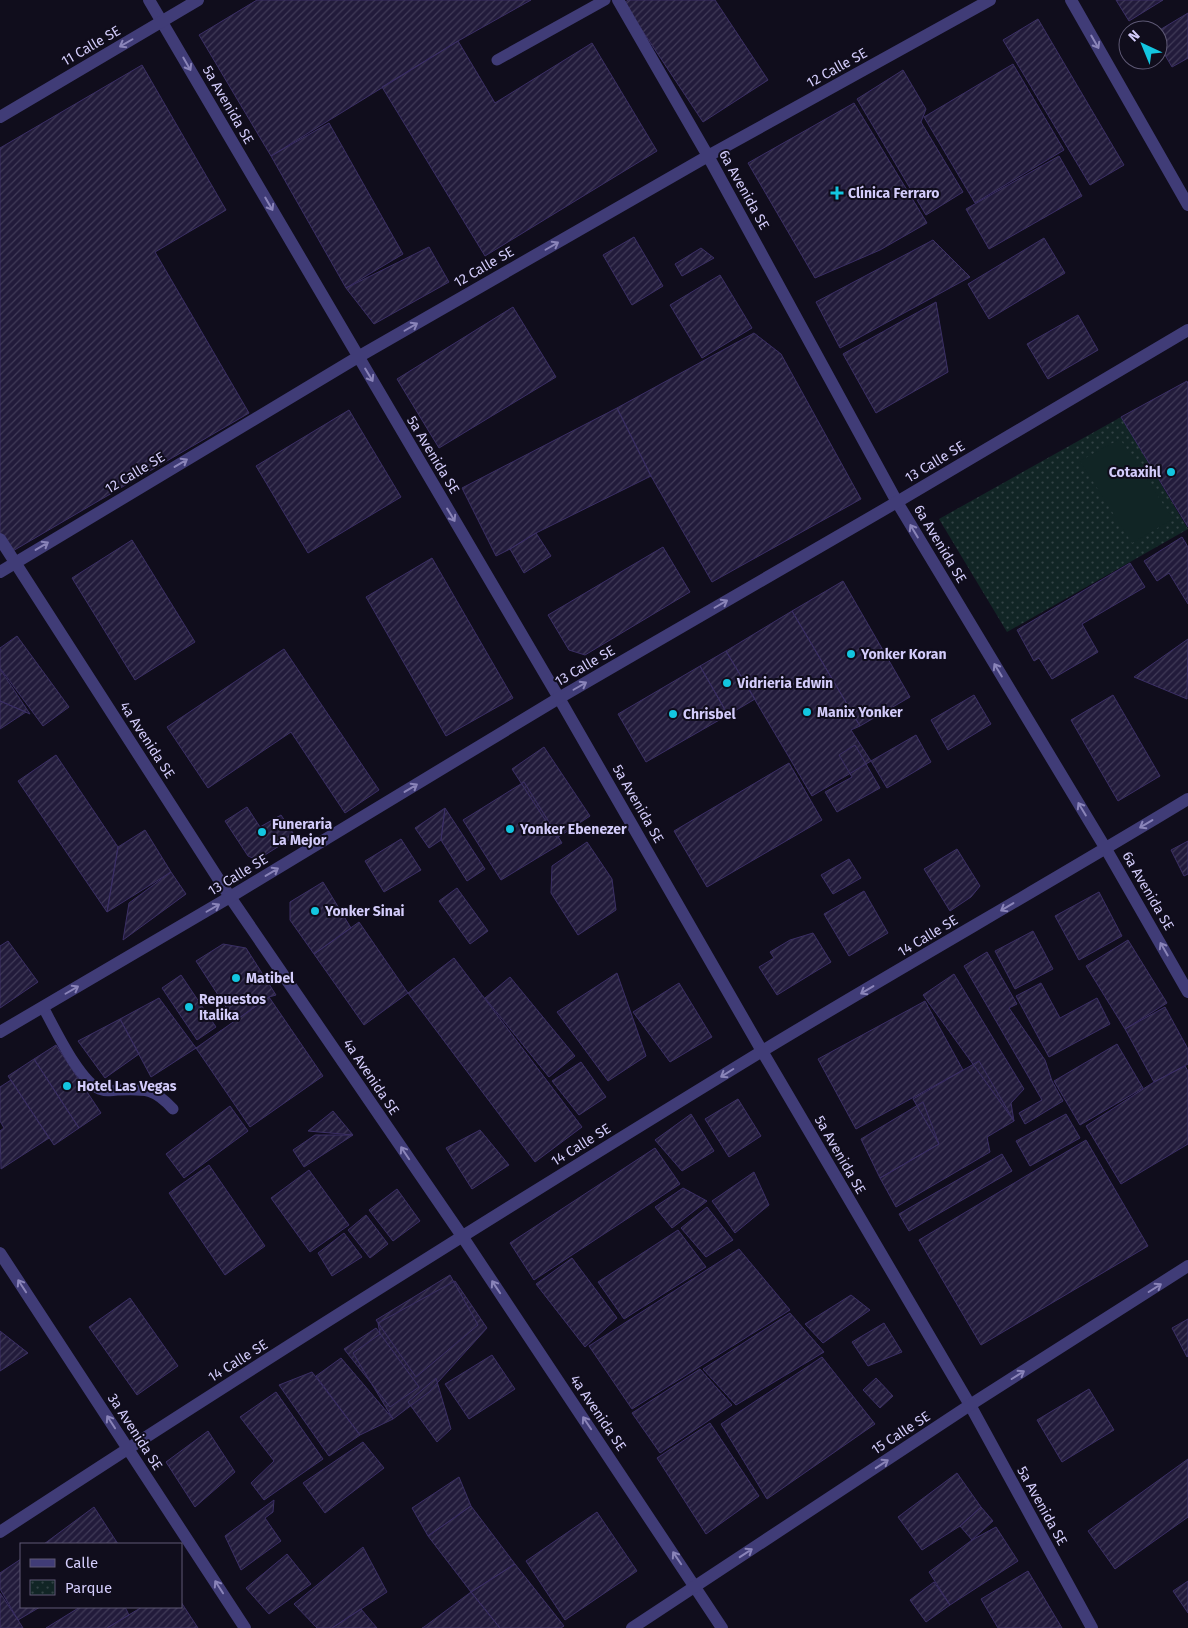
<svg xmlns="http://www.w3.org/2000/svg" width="1188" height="1628" font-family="'Fira Sans',sans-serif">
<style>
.park{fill:url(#park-dots)}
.garden{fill:#112525}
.building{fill:url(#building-hatch);stroke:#3b2f65}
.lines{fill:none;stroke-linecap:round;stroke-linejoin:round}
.service{stroke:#403c77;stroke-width:11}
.minor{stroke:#403c77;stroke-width:12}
.tertiary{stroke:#403c77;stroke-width:12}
.oneway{stroke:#8a84b9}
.poi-dot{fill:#13c6e0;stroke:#100d1c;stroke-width:2}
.labels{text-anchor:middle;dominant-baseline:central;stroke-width:4;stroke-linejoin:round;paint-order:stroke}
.street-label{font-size:14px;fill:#d3ccfb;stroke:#100d1c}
.poi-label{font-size:14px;font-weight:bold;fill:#d3ccfb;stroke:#100d1c;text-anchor:start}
</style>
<defs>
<pattern id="park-dots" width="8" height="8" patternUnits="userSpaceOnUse" patternTransform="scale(1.25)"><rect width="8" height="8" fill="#112525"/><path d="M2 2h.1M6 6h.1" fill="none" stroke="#334346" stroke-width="1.8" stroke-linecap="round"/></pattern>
<pattern id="building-hatch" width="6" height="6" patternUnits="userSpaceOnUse" patternTransform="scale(1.25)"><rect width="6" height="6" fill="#221b3b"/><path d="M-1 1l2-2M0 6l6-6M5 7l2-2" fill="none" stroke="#413b58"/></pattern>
</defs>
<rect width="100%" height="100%" fill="#100d1c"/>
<path class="park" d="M1121,417L1188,529L1007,632L939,519Z"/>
<path class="garden" d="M1120,439L1173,519L1132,543L1080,461Z"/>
<path class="building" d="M257,0H531L458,41L271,156L199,35Z
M628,0H715L768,80L703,122L624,3Z
M1116,0H1163L1129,21Z
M1188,13V58L1172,67L1158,43V31Z
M1038,19L1124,165L1090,185L1003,40Z
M458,41L495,103L592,43L657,151L485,256L382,87Z
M1013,64L1064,150L975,203L924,117Z
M142,65L226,210L155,252L249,413L11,552L0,534V148Z
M903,70L926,109L921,122L963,192L926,215L857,99Z
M854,103L927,223L880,250L815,278L748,163Z
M329,123L403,254L346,288L271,156Z
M1059,156L1082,196L989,249L966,209Z
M634,237L663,286L632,305L603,255Z
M1044,238L1065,273L989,319L968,284Z
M933,240L970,277L840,348L816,302Z
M429,247L449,282L374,324L346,288Z
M701,248L714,258L682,276L675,264Z
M720,275L752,328L702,358L670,305Z
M936,302L948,372L876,413L843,354Z
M513,307L556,377L439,448L397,379Z
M1078,315L1098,350L1048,379L1027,344Z
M754,333L781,354L861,499L712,582L651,476L617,408Z
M1187,381L1188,384V527L1121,417Z
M617,408L651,476L536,533L510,549L496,556L462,488Z
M349,410L401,497L308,553L256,466Z
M536,533L551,556L524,573L510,549Z
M1182,537L1188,547V604L1169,573L1157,581L1144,561Z
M132,540L195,642L135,680L72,578Z
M663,547L690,592L585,655L569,650L548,615Z
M432,558L513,698L446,736L366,597Z
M1130,563L1145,587L1082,624L1098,652L1052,679L1039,658L1034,661L1017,630Z
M843,581L910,697L860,726L792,611Z
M792,611L860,726L851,730L871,761L812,796L726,651Z
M17,636L69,707L43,726L0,668V648Z
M1188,639L1187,699L1134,677Z
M284,649L379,790L345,813L291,732L208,788L167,727Z
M726,651L755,699L728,715L700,666Z
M700,666L728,715L646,762L618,714Z
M0,669L30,714L0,701Z
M974,695L991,724L948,750L931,720Z
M1113,695L1160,776L1118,801L1071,720Z
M0,701L26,712L0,729Z
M916,735L931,762L887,788L871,761Z
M855,745L880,788L837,812L825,792L852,777L839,755Z
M544,747L590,816L557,838L512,769Z
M56,755L118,847L107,912L18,781Z
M789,763L822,820L707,887L674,831Z
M524,782L562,843L501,880L463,820Z
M247,807L260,827L281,815L295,836L257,860L248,856L225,821Z
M445,808L441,840L429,848L415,828Z
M445,808L485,869L467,881L441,840Z
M145,830L171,872L107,912L118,847Z
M401,839L421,870L384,892L365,861Z
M1188,841V874L1184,876L1171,850Z
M587,842L612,879L616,910L578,935L551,893L552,866Z
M957,849L980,886L971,897L950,911L924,869Z
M849,859L861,878L833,894L821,875Z
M171,872L186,894L123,940L129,903Z
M323,882L351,928L314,954L290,920V902Z
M457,888L488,931L470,944L439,901Z
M864,891L888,933L849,956L824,914Z
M1099,892L1122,936L1079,960L1055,916Z
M359,922L408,993L364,1025L314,954Z
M1033,931L1053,969L1015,989L995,951Z
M813,933L831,962L777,995L759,967L774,958L770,952L790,940Z
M1128,940L1167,1003L1125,1029L1086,966Z
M8,941L38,982L0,1008V946Z
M223,944L246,948L276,995L269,997L235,1021L196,961Z
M987,952L1017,1004L1009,1008L1045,1060L1052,1081L1063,1101L1025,1124L1019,1113L1042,1100L964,966Z
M454,958L582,1127L535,1162L408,993Z
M617,973L646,1056L608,1081L557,1012Z
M954,974L1024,1089L1011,1103L1014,1121L923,995Z
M181,975L216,1027L197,1040L162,988Z
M510,977L575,1056L549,1077L485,998Z
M679,983L712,1037L670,1062L633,1012Z
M1041,983L1060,1018L1097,998L1110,1024L1049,1057L1016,996Z
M269,997L323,1076L250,1127L196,1048Z
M159,998L196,1048L151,1077L120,1019Z
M925,1001L963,1070L856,1129L818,1059Z
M1165,1007L1188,1049V1064L1154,1082L1125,1029Z
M120,1019L139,1054L105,1078L78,1041Z
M1117,1044L1143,1088L1080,1125L1054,1081Z
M56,1045L101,1113L79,1128L34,1059Z
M34,1059L79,1128L54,1145L8,1076Z
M979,1061L1014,1121L987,1137L990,1152L896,1207L880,1178L939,1144L913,1099Z
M581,1062L606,1097L579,1115L552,1081Z
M1185,1066L1188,1071V1144L1121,1184L1086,1126L1154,1082Z
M11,1080L49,1138L1,1169L0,1131L4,1128L0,1121V1087Z
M738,1099L761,1136L729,1157L705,1119Z
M923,1102L939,1144L880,1178L861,1139Z
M230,1106L248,1131L184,1178L166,1154Z
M333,1111L353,1135L308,1131Z
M691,1114L714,1151L682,1171L655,1140Z
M1066,1114L1080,1138L1030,1166L1016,1141Z
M480,1130L509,1165L472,1189L446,1148Z
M315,1135H353L304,1167L293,1150Z
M1086,1140L1148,1246L981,1345L919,1240Z
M655,1148L680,1184L534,1280L510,1243Z
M1002,1154L1012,1171L909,1231L899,1214Z
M209,1165L265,1246L225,1275L169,1193Z
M309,1170L349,1225L310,1252L271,1198Z
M754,1172L769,1205L735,1233L712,1201Z
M683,1188L707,1201L672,1228L655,1207Z
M397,1189L420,1221L393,1241L369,1210Z
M707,1207L733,1240L706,1257L681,1228Z
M366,1215L388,1244L370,1258L348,1230Z
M678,1230L706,1267L624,1319L598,1282Z
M344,1233L362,1257L332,1276L318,1253Z
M739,1249L790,1310L632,1409L589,1346Z
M572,1258L617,1318L585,1347L536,1284Z
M450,1275L478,1325L416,1377L376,1320Z
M455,1281L487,1328L429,1392L393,1419L353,1353L380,1334L378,1323Z
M851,1295L870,1310L823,1343L805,1324Z
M130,1298L178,1366L137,1395L89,1327Z
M790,1313L824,1352L736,1405L703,1369Z
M1188,1319V1356L1187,1357L1172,1328Z
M884,1323L902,1352L868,1366L852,1342Z
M376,1328L419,1387L390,1407L344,1349Z
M0,1331L28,1353L0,1371Z
M492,1355L515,1389L469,1419L445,1384Z
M822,1357L875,1424L767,1499L721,1424Z
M341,1358L393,1419L360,1435L316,1376Z
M700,1369L732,1405L660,1453L632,1413Z
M312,1372L360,1435L329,1456L279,1385Z
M436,1378L451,1429L437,1442L408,1402Z
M876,1378L893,1396L880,1408L863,1390Z
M1089,1389L1114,1430L1062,1462L1037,1420Z
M276,1392L323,1459L264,1500L251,1483L274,1461L240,1417Z
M710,1423L759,1496L706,1534L657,1458Z
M208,1431L235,1472L195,1507L166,1462Z
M363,1442L384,1468L325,1513L303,1483Z
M1188,1459V1517L1115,1569L1088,1531Z
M957,1473L981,1507L960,1526L922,1550L898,1517Z
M459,1477L471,1506L428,1536L412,1508Z
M274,1500L273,1512L265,1518L281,1541L241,1570L225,1536Z
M471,1506L515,1564L471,1592L428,1536Z
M94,1507L118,1544H44Z
M981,1507L993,1521L972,1540L960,1526Z
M597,1512L637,1571L565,1620L526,1561Z
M996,1527L1018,1561L950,1605L929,1572L972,1540Z
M363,1547L387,1592L332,1628H317L294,1604Z
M287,1554L311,1584L269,1614L246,1588Z
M21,1559V1607H40L18,1620L0,1589V1573Z
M515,1564L564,1626L561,1628H500L471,1592Z
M1028,1571L1062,1628H998L981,1599Z
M1188,1581V1613L1173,1591Z
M934,1582L950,1605L926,1622L910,1600Z
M471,1592L500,1628H422L424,1627Z
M0,1593L18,1620L23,1628H0Z
M181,1602L198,1628H107L142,1607H181Z
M80,1607H125L129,1615L107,1628H46Z
M361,1609L377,1628H332Z"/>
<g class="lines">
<path class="service" d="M497,60L605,0
M43,1007C54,1027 81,1085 102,1090C107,1092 113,1090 118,1090C145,1089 154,1088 173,1109"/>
<path class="minor" d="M149,0L559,698L762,1051L970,1405L1092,1628
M618,0L708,156L897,502L1106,849L1188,992
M0,539L230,897L462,1236L722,1628
M0,572L358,357L708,156L990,0
M0,1253L245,1628
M0,1532C250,1368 504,1209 759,1053C901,967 1046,885 1188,799"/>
<path class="tertiary" d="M1071,0L1188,205
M0,117L198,0
M0,1032L230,897L559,698L897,502L1188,330
M632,1628L970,1405L1188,1266"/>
</g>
<defs><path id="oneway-shaft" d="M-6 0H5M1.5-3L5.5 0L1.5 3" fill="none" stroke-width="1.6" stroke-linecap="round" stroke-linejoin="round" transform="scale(1.25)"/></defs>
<g class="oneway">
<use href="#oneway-shaft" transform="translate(1095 42) rotate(60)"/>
<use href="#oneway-shaft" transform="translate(126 43) rotate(150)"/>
<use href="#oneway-shaft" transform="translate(187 64) rotate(60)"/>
<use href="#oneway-shaft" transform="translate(269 204) rotate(60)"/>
<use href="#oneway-shaft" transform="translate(552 246) rotate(-30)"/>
<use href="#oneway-shaft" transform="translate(411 327) rotate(-30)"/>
<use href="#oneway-shaft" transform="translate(369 375) rotate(59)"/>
<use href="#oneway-shaft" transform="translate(181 463) rotate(-31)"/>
<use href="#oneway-shaft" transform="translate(451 515) rotate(59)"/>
<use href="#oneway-shaft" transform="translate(914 531) rotate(-121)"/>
<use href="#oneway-shaft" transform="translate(42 546) rotate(-31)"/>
<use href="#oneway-shaft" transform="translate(721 604) rotate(-30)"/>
<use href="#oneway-shaft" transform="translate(998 670) rotate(-121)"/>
<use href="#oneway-shaft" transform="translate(580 686) rotate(-30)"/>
<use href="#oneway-shaft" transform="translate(411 788) rotate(-31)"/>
<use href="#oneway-shaft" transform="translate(1082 809) rotate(-121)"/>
<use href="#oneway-shaft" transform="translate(1146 824) rotate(149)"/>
<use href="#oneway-shaft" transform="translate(272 872) rotate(-31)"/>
<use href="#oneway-shaft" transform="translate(1007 907) rotate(149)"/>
<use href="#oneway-shaft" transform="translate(213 908) rotate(-30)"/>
<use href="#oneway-shaft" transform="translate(1164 949) rotate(-120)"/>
<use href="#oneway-shaft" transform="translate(72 990) rotate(-30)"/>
<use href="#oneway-shaft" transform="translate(867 990) rotate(149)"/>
<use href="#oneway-shaft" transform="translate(727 1073) rotate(148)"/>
<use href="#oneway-shaft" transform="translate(405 1153) rotate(-124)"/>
<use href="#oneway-shaft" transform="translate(22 1286) rotate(-123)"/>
<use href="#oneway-shaft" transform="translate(496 1287) rotate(-124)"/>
<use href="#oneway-shaft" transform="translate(1155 1288) rotate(-32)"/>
<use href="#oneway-shaft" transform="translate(1018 1375) rotate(-32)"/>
<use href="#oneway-shaft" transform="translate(111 1422) rotate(-123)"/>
<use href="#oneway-shaft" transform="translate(587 1423) rotate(-124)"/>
<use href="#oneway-shaft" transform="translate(882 1464) rotate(-33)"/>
<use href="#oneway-shaft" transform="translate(746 1553) rotate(-33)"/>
<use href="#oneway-shaft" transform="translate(677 1558) rotate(-124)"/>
<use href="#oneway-shaft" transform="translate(219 1587) rotate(-123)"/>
</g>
<g class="poi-dot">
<path d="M834.5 185.5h5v5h5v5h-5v5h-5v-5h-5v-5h5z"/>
<circle cx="1171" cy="472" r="5"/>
<circle cx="851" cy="654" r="5"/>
<circle cx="727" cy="683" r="5"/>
<circle cx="807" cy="712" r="5"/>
<circle cx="673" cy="714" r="5"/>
<circle cx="510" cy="829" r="5"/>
<circle cx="262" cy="832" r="5"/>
<circle cx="315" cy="911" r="5"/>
<circle cx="236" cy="978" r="5"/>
<circle cx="189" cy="1007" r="5"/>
<circle cx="67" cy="1086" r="5"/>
</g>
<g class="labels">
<g class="street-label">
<text transform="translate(91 46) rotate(-30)">11 Calle SE</text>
<text transform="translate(837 68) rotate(-29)">12 Calle SE</text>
<text transform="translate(228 105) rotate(60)">5a Avenida SE</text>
<text transform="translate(744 190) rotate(61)">6a Avenida SE</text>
<text transform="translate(484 267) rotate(-30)">12 Calle SE</text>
<text transform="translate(433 455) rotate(59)">5a Avenida SE</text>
<text transform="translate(935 462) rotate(-31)">13 Calle SE</text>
<text transform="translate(135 473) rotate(-31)">12 Calle SE</text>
<text transform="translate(940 544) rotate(59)">6a Avenida SE</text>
<text transform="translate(585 666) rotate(-30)">13 Calle SE</text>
<text transform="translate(147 740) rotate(57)">4a Avenida SE</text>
<text transform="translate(638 804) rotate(60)">5a Avenida SE</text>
<text transform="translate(238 875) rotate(-31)">13 Calle SE</text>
<text transform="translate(1148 891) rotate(60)">6a Avenida SE</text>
<text transform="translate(928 936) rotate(-31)">14 Calle SE</text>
<text transform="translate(371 1077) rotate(56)">4a Avenida SE</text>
<text transform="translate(581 1145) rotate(-32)">14 Calle SE</text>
<text transform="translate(840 1155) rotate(60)">5a Avenida SE</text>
<text transform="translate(238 1361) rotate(-32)">14 Calle SE</text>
<text transform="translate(598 1413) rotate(56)">4a Avenida SE</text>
<text transform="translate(135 1432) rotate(57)">3a Avenida SE</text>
<text transform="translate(901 1433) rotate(-33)">15 Calle SE</text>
<text transform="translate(1042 1506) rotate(61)">5a Avenida SE</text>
</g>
<g class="poi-label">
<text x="848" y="193">Clínica Ferraro</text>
<text x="1161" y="472" text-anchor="end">Cotaxihl</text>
<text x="861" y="654">Yonker Koran</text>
<text x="737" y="683">Vidrieria Edwin</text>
<text x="817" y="712">Manix Yonker</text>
<text x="683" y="714">Chrisbel</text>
<text x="272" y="824">Funeraria<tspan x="272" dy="16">La Mejor</tspan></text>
<text x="520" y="829">Yonker Ebenezer</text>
<text x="325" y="911">Yonker Sinai</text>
<text x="246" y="978">Matibel</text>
<text x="199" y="999">Repuestos<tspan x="199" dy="16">Italika</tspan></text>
<text x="77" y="1086">Hotel Las Vegas</text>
</g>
</g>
<rect x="20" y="1543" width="162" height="65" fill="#100d1c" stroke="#5e5975"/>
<rect x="30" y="1559" width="25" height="8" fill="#403c77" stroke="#5e5975"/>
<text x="65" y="1568" font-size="15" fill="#d3ccfb">Calle</text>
<rect x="30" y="1580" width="25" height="15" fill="url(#park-dots)" stroke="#5e5975"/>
<text x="65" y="1593" font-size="15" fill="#d3ccfb">Parque</text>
<g transform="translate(1143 45) rotate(316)"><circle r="24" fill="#100d1c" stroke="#5e5975"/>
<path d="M0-4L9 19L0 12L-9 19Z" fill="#13c6e0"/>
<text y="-8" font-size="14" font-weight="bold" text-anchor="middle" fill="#d3ccfb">N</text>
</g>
</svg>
